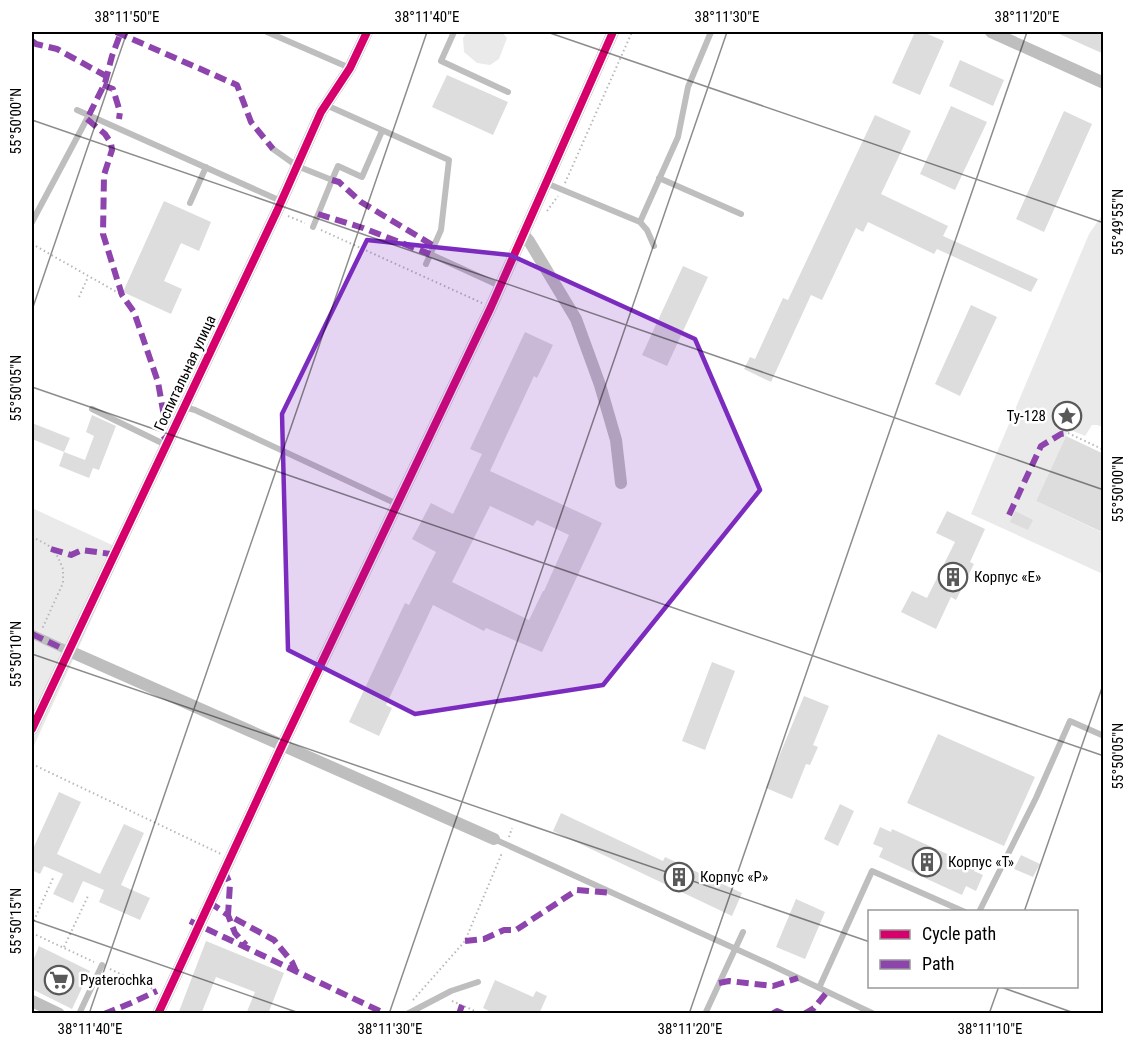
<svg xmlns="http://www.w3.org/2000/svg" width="1135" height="1045" font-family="'Roboto Condensed',sans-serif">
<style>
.green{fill:#eaeaea}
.building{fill:#ddd;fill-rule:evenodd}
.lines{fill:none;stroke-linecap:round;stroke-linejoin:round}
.path{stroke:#b8b8b8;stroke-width:2;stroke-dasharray:1.5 3;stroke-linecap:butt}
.service{stroke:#bebebe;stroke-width:6}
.pedestrian{stroke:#bebebe;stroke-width:9}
.minor{stroke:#bebebe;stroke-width:12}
.quiet{stroke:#8e44ad;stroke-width:6;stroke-dasharray:12 6;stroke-linecap:butt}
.cycleway-casing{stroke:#fff;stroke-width:11}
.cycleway{stroke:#d6006c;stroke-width:8}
.marked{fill:#7b2cbf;fill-opacity:0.2;stroke:#7b2cbf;stroke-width:4.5;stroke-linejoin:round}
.ticks{fill:none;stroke:#000;stroke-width:1.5;stroke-opacity:0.45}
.labels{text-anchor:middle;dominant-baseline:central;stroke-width:5;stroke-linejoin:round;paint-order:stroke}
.street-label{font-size:15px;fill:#000;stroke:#fff}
.poi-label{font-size:15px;fill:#000;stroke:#fff;text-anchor:start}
.neatline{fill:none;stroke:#000;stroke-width:2}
.ticks-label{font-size:15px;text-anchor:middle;fill:#000}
</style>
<rect width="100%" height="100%" fill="#fff"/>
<path class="green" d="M467,32H502L507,38L499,59L490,65L477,63L464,52L463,38Z
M1103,214V427L1097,425H1092L1085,436L1073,431L1067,432L1066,436L1036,501L1103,533V574L971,514L1089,234Z
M32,508L123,550L32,750Z"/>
<path class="building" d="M915,32H923L944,41L920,95L892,83Z
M1055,32H1104V54L1086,46Z
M960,60L1004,80L993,106L949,86Z
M447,75L508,102L493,135L432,107Z
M951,106L987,122L955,190L920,174Z
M1064,111L1092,124L1044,232L1016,219Z
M875,115L911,131L881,194L948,226L943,236L1038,279L1031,292L937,249L934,254L868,222L863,232L856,228L822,300L811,295L771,382L744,369L750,357L755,359L783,298L788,300Z
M164,201L211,222L199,251L181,243L164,281L182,289L171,314L123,292Z
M683,266L708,277L667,366L642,355Z
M971,305L997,317L960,396L935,384Z
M525,332L553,345L537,378L534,376L490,471L602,523L542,652L486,628L484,631L433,605L386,705L392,708L379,736L349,722L405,603L409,605L436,552L412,539L431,503L453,514L482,454L470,449ZM490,506L533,526L537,520L569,535L544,591H543L529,620L452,582Z
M92,415L116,426L99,470L93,468L89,478L59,466L64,452L85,460L94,436L86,432Z
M32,423L70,438L64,452L32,439Z
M1066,436L1104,454V533L1036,501Z
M947,511L985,529L970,562L974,564L956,600L951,597L936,629L901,612L912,591L927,598L955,542L936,533Z
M1015,511L1033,520L1028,530L1010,522Z
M712,662L735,671L705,750L682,741Z
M804,696L829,706L813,745L818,747L810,765L806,764L792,799L766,788Z
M938,734L1035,777L1004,846L907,803Z
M59,792L81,802L57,854L100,874L124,824L144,833L121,885L150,898L140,920L99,902L104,890L83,881L73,903L53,894L63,874L44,866L40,874L32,870V851Z
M840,804L854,811L838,846L824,839Z
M561,813L663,861L665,857L742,893L732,916L553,831Z
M880,827L891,832L892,829L976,867L974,871L983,875L976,891L966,886L962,895L879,857L883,848L873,844Z
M1021,855L1040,864L1033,877L1014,869Z
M796,899L825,912L805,959L776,947Z
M206,941L284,973L268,1014H246L255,992L216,977L201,1014H178Z
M39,946L90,971L72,1009L32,989V963Z
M495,980L533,997L536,991L547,996L539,1014H495L483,1008Z"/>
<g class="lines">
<path class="path" d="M565,183L632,32
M547,211L558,196
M288,216L305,223
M321,230L482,303
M32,244L122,295
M79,297L88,277
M1068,433L1104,450
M32,537L48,545L58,557L63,569V583L42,629
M32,764L221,854
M509,837L512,828
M32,925L53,878
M32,933L94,962
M64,947L88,896
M110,969L157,991
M413,1000L465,941L502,853
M452,1001L482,1014"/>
<path class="service" d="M267,32L350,68
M454,32L441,61L508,92
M326,105L449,160L441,230L426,264
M77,110L281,201
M273,149L297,166L332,180L313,227
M659,178L741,214
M332,180L338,166L362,177L382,131
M546,183L640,222L647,230L654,246
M190,203L206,167
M32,222L89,115
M640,222L678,137L688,87L711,32
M430,254L500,286
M184,407L195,410L397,504
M92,409L166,445
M494,839L769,964L874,1014
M979,912L1036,798L1070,721L1104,736
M819,988L872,871L965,912
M79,1014L102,965
M407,1014L451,991L478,982
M705,1014L743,932"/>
<path class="pedestrian" d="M32,634L73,653"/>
<path class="minor" d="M991,32L1104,83
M523,234L529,241L576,319L600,385L616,440L621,483
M76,654L494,839
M32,729L277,211L321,112L350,68L367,32
M32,1001L59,1014
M158,1014L282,746L491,307L613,32"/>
<path class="quiet" d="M116,32L237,85L251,122L273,149
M32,41L36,44L57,49L106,76
M103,85L113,89L120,112L119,119
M89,115L105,83L112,56L121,32
M87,119L105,134L111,143L112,150L104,175L103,234L122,295L134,312L158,382L165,422L160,432L166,439
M332,180L339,182L361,202L434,246
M318,214L363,228L430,254
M1009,515L1041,446L1061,434L1068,433
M51,549L71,555L82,550L111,554
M32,634L72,653
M224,870L230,884L228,915L274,940L292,962L296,971
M209,902L228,915L235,933L246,945
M190,921L386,1014
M465,941L484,939L504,930H516L577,890L612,893
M719,983L729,981L773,986L798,978
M104,1014L131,1003L157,991
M459,1014L462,1005
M772,1014L777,1011L784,1014
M804,1014L814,1008L827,992"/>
<g class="cycleway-casing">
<path id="cycleway" d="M32,729L277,211L321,112L350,68L367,32
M158,1014L282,746L491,307L613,32"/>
</g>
<use href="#cycleway" class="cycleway"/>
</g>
<path class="marked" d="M367,240L510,255L695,339L760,490L603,685L415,714L288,650L282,414Z"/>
<path class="ticks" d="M547,32L1104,223M32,120L1104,490M32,310L127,32M32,387L1104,756M32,654L870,942M1024,912L1104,682M32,920L302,1014M998,986L1077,1014M89,1014L427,32M389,1014L727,32M689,1014L1027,32M989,1014L999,986"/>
<defs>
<g id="sight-ring" transform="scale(1.5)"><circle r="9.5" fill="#fff" stroke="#595959" stroke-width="1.5"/><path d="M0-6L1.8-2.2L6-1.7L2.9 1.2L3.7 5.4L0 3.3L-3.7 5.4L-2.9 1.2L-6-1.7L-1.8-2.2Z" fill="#595959"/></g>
<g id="building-ring" transform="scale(1.5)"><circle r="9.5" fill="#fff" stroke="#595959" stroke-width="1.5"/><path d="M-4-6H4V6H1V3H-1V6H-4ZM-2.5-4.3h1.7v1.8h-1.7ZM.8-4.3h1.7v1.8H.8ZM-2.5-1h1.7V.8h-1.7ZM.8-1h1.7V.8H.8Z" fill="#595959"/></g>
<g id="supermarket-ring" transform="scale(1.5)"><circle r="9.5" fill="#fff" stroke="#595959" stroke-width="1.5"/><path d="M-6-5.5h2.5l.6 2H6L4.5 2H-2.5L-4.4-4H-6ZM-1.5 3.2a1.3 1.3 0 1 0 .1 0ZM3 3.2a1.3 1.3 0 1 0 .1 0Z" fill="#595959"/></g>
</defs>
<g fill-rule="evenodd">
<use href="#sight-ring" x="1067" y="416"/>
<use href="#building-ring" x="953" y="577"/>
<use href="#building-ring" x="927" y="862"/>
<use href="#building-ring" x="679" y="877"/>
<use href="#supermarket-ring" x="59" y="980"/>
</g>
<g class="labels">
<g class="street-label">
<text transform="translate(185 373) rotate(-65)">Госпитальная улица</text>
</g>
<g class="poi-label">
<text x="1046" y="416" text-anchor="end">Ту-128</text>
<text x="974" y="577">Корпус «Е»</text>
<text x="948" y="862">Корпус «Т»</text>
<text x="700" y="877">Корпус «Р»</text>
<text x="80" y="980">Pyaterochka</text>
</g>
</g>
<rect width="1135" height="1045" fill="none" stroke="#ffffff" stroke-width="66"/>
<rect x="868" y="910" width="210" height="78" fill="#ffffff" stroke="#999999" stroke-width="1.5"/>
<rect x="880" y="930" width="30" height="9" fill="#d6006c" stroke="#999999" stroke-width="1.5"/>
<text x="922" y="940" font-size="18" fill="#000000">Cycle path</text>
<rect x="880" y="960" width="30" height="9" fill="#8e44ad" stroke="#999999" stroke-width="1.5"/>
<text x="922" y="970" font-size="18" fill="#000000">Path</text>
<rect x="33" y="33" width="1069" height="979" class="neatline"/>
<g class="ticks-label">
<text x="127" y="22">38°11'50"E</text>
<text x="427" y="22">38°11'40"E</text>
<text x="727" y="22">38°11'30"E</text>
<text x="1027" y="22">38°11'20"E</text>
<text transform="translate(16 121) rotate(-90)" y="5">55°50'00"N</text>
<text transform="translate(1118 222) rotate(-90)" y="5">55°49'55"N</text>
<text transform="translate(16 388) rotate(-90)" y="5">55°50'05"N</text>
<text transform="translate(1118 489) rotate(-90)" y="5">55°50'00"N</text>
<text transform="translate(16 654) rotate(-90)" y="5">55°50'10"N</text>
<text transform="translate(1118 756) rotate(-90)" y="5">55°50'05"N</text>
<text transform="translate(16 921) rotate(-90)" y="5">55°50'15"N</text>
<text x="90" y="1034">38°11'40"E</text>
<text x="390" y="1034">38°11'30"E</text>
<text x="690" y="1034">38°11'20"E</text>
<text x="990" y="1034">38°11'10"E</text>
</g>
</svg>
